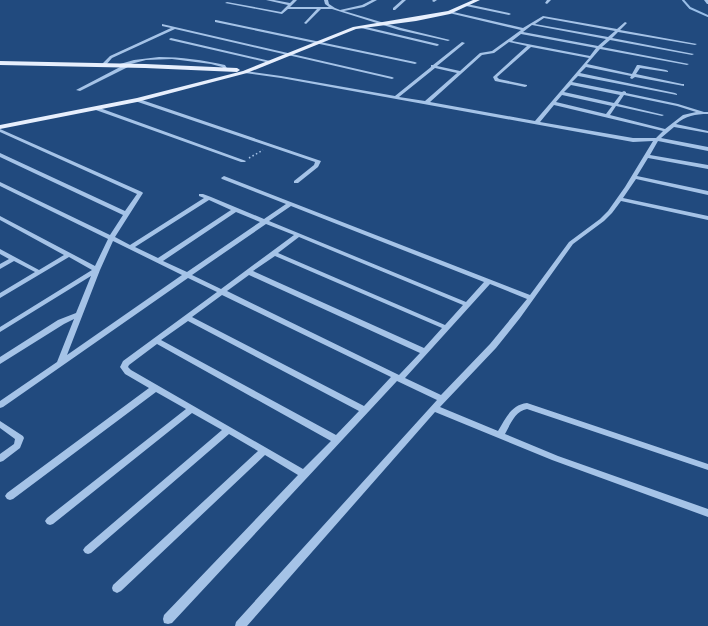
<svg xmlns="http://www.w3.org/2000/svg" width="708" height="626" font-family="'Noto Sans',sans-serif">
<style>
.lines{fill:none;stroke-linecap:round;stroke-linejoin:round}
.stream{stroke:#99bee8;stroke-width:2}
.path{stroke:#a5c3e7;stroke-width:1.5;stroke-dasharray:1.5 2.5;stroke-linecap:butt}
.minor{fill:#a5c3e7;fill-rule:evenodd}
.major{fill:#e7effd;fill-rule:evenodd}
</style>
<rect width="100%" height="100%" fill="#214a7e"/>
<g class="lines">
<path class="stream" d="M683,0L690,8L708,16"/>
<path class="path" d="M249,158L263,150"/>
<path class="minor" d="M266,0H274L290,3L293,0H297L290,7H329L325,4L324,0H328L329,4L335,8L340,10L362,5L372,0H377L364,7L344,11L401,28L450,40L448,41L399,30L332,9H321L306,24L304,23L305,22L317,9H288L282,14L225,3L227,2L281,12L288,5Z
M402,0H406L395,10H393V8Z
M433,0H437L434,2L432,1Z
M547,0H551L547,4L545,3Z
M704,0H708V4H707Z
M467,4L509,13L511,14L509,15L466,6Z
M449,11L523,28L543,16L617,29L625,22L627,23L620,30L697,44L695,45L618,32L612,38L694,54L692,55L610,40L602,47L689,64L687,65L600,49L587,64L632,74L637,65H639L666,70L668,71V72L640,68L636,74L682,84H684V86L635,77L632,79L630,78L631,76L586,67L580,73L675,93L677,94V95L578,76L572,82L622,92L624,91L626,92V93L678,104L704,112H708V114C695,114 686,116 676,124L708,131V133L674,127L661,138L708,147V151L658,141L650,155L708,165V169L648,158L637,176L708,191V195L636,179L623,198L708,216V220L621,201L612,213L604,221L573,244L520,318L496,348L440,407L498,431C506,418 511,405 527,403L708,464V470L527,409C515,411 510,425 505,434L558,456L708,509V517L552,460L435,412L247,626H235L236,622L437,400L397,381L172,623L168,624L164,623L163,619L164,615L298,475L265,455L121,591L117,593L113,591L112,588L113,585L258,451L229,434L91,553L88,554L85,553L83,550L85,547L222,430L192,413L53,524L50,525L47,524L45,521L47,518L186,409L156,392L13,499L10,500L7,499L5,496L7,493L149,388L125,374L120,367L123,361L217,292L188,278L3,407L0,408V401L57,362L74,319L64,324L0,364V357L58,320L76,313L91,276L0,332V327L92,270L69,257L0,298V293L35,272L14,261L0,269V264L9,259L0,254V249L39,270L64,255L0,220V216L95,266L108,239L0,186V182L110,235L123,215L0,157V153L125,211L137,194L0,132V129L142,192L143,193L115,237L130,245L204,198L199,196V194H203L211,197L264,219L286,204L222,179L221,178L224,176L530,295L569,242L600,219L608,211L625,187L653,141L633,142L281,78L245,73L243,72L245,71L281,76L395,96L431,67V65H433L462,42L465,43L437,66L460,71L480,53L492,51L521,30L449,13ZM544,18L615,31L608,37L535,24ZM532,25L606,39L598,46L523,32ZM521,34L596,48L590,56L512,41ZM509,42L527,46L493,77L495,81L525,87L527,86V85L499,79L497,77L531,47L589,58L535,121L430,102L482,55L494,53ZM435,68L457,73L425,101L399,97ZM571,85L620,95L614,103L564,92ZM562,95L612,106L606,114L556,102ZM624,95L677,106L696,112L683,115L665,129L610,115L616,106L662,116L664,115L618,104ZM554,105L663,131L656,138H633L540,122ZM209,200L231,210L158,258L135,247ZM291,206L484,282L466,302L269,221ZM236,212L260,222L187,272L163,261ZM266,224L294,235L221,289L192,275ZM299,237L463,305L445,325L278,253ZM113,241L182,275L67,355L100,270ZM275,256L442,328L424,348L253,271ZM249,275L420,353L399,375L227,291ZM490,284L527,299L490,344L441,395L405,378ZM222,295L391,377L364,406L192,317ZM188,321L359,411L336,435L161,340ZM157,344L331,441L303,469L131,370L128,367L129,365Z
M216,20L415,62L417,63L415,64L215,22V20Z
M162,24L392,77L394,78L392,79L175,29L112,58L105,66L101,65L110,56L171,28L162,26Z
M362,26L438,44L439,45L437,46L361,28V26Z
M171,38L270,61L272,62L270,63L170,40L169,39Z
M159,57C181,57 203,60 225,65L228,70L226,71L222,67L211,64L172,59L146,60L127,65L128,66V67L80,91L76,90L122,66H120V64L134,60Z
M135,99H139L321,161L318,167L298,183H294V181L314,165L315,162L135,101Z
M93,107H97L246,161L245,162H241L93,109Z
M0,421L23,436L24,438L20,448L3,461L0,462V454L14,444L15,439L0,428Z"/>
<path class="major" d="M473,0H480L450,14L416,21L356,29L247,73L137,102L0,129V125L137,98L243,71L353,27L448,11Z
M0,61L145,64L237,68L240,70L237,72L145,68L0,65Z"/>
</g>
</svg>
